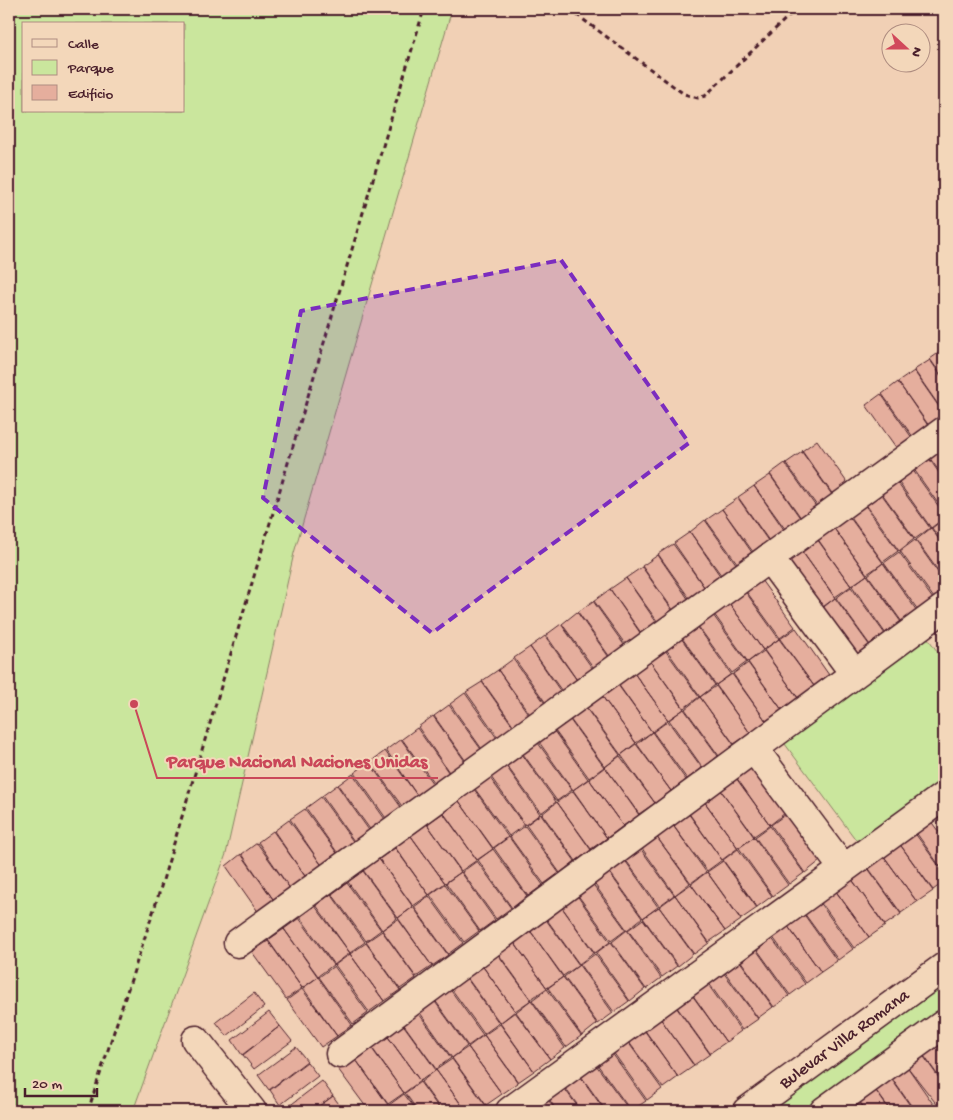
<svg xmlns="http://www.w3.org/2000/svg" width="953" height="1120" font-family="'Gochi Hand',sans-serif">
<style>
.green{fill:#cae69d;stroke:#8a8264;fill-rule:evenodd}
.building{fill:#e5ae9d;stroke:#4a1f2b}
.lines{fill:none;stroke-linecap:round;stroke-linejoin:round}
.minor-casing{stroke:#4a1f2b;stroke-width:31}
.path{stroke:#4a1f2b;stroke-width:3;stroke-dasharray:5 4;stroke-linecap:butt}
.minor{stroke:#f3d7ba;stroke-width:28}
.marked{fill:#7b2cbf;fill-opacity:0.2;stroke:#7b2cbf;stroke-width:4;stroke-dasharray:10 6;stroke-linejoin:round}
.labels{text-anchor:middle;dominant-baseline:central;stroke-width:4;stroke-linejoin:round;paint-order:stroke}
.street-label{font-size:18px;fill:#4a1f2b;stroke:#f3d7ba}
.leader{fill:none;stroke:#ca4759;stroke-width:2}
.callout-dot{fill:#ca4759;stroke:#f3d7ba;stroke-width:2}
.callout-label{font-size:19px;text-anchor:middle;font-weight:bold;fill:#ca4759;stroke:#f3d7ba;stroke-width:4;stroke-linejoin:round;paint-order:stroke}
</style>
<rect width="100%" height="100%" fill="#f1d0b5"/>
<filter id="ink" filterUnits="userSpaceOnUse"><feTurbulence type="fractalNoise" baseFrequency=".02" numOctaves="2"/><feDisplacementMap in="SourceGraphic" scale="10" xChannelSelector="R" yChannelSelector="G"/><feConvolveMatrix kernelMatrix="1 2 1 2 8 2 1 2 1" color-interpolation-filters="sRGB"/></filter>
<g filter="url(#ink)">
<path class="green" d="M9,9H452L294,553L226,854L133,1111H9ZM24,24H184V111H24Z
M925,634L944,661V787L862,848L782,740Z
M944,967V1024L824,1111H747Z"/>
<path class="building" d="M944,349V379L930,359Z
M930,360L944,380V413L914,370Z
M914,371L944,414V421L932,430L898,382Z
M898,382L931,430L916,441L882,394Z
M881,394L915,442L900,453L866,405Z
M817,440L851,488L836,499L802,451Z
M944,446V478L929,457Z
M802,452L835,499L820,510L786,463Z
M928,457L944,480V512L913,468Z
M785,463L819,511L804,522L770,474Z
M912,469L944,514V518L931,528L897,480Z
M770,475L803,522L788,533L754,486Z
M896,481L930,528L915,539L881,492Z
M754,486L787,534L772,545L738,497Z
M880,492L914,539L899,551L865,503Z
M738,498L771,545L756,556L722,509Z
M864,504L898,551L883,562L849,515Z
M722,509L755,557L740,567L706,520Z
M848,515L883,563L867,574L833,527Z
M944,519V546L932,528Z
M705,520L739,568L724,579L690,532Z
M833,527L867,575L851,586L817,538Z
M931,528L944,547V579L916,540Z
M690,532L723,580L707,591L674,543Z
M817,539L851,586L835,597L801,550Z
M915,540L944,581V591L934,598L900,551Z
M673,544L707,591L692,602L658,554Z
M801,550L835,598L820,609L785,562Z
M899,552L933,599L918,610L884,563Z
M658,555L691,603L676,614L642,566Z
M883,563L917,611L902,622L868,575Z
M642,567L675,614L660,625L626,578Z
M867,575L901,622L886,634L852,586Z
M626,578L659,626L644,637L610,589Z
M761,580L795,627L780,638L746,591Z
M851,587L885,634L870,645L836,598Z
M610,589L643,637L628,648L594,601Z
M745,591L779,639L763,650L729,603Z
M835,598L870,646L854,657L820,610Z
M593,601L627,649L612,660L578,612Z
M729,603L763,650L748,662L714,614Z
M577,612L611,660L596,671L562,624Z
M713,615L747,662L732,673L698,626Z
M561,624L595,672L579,683L546,635Z
M697,626L731,674L716,685L682,638Z
M796,628L829,675L814,686L780,639Z
M545,636L579,683L564,694L530,647Z
M681,638L715,685L700,697L666,649Z
M779,639L814,686L798,698L764,650Z
M530,647L563,695L548,706L514,658Z
M665,650L699,697L684,708L650,661Z
M764,651L798,698L782,710L748,662Z
M513,659L547,706L532,717L498,670Z
M650,661L684,709L668,720L634,673Z
M748,663L782,710L766,721L733,674Z
M498,670L531,718L516,729L482,681Z
M634,673L668,720L652,732L618,684Z
M732,674L766,721L750,733L716,685Z
M482,682L515,729L500,740L466,692Z
M618,685L652,732L636,743L602,696Z
M716,686L750,733L734,744L700,697Z
M465,693L499,741L484,752L450,704Z
M602,696L636,743L621,755L586,707Z
M700,697L734,745L719,756L685,709Z
M449,705L483,752L468,764L434,716Z
M586,708L620,755L605,767L570,719Z
M684,709L718,756L703,768L669,720Z
M433,716L467,764L451,775L418,727Z
M570,720L604,767L589,778L555,731Z
M668,721L702,768L687,779L653,732Z
M417,728L451,776L436,786L402,739Z
M554,731L588,779L573,790L539,742Z
M652,732L686,780L671,791L637,744Z
M401,739L435,787L419,798L386,750Z
M538,743L572,790L557,801L523,754Z
M636,744L671,791L655,803L621,755Z
M385,751L419,798L404,809L370,762Z
M522,754L556,802L541,813L507,766Z
M620,756L655,803L639,814L605,767Z
M369,762L403,810L388,821L354,773Z
M506,766L540,814L525,825L491,777Z
M751,766L785,813L770,825L736,777Z
M605,767L639,815L623,826L589,779Z
M353,774L387,822L372,832L338,785Z
M490,778L524,825L509,836L475,789Z
M736,778L770,825L754,836L720,789Z
M589,779L623,826L607,838L573,790Z
M337,785L371,833L356,844L322,796Z
M474,789L508,837L493,848L459,801Z
M720,789L754,837L738,848L704,801Z
M573,791L607,838L591,849L557,802Z
M321,797L355,844L339,855L306,808Z
M459,801L493,849L477,860L443,812Z
M704,801L738,848L722,860L688,812Z
M557,802L591,850L576,861L542,814Z
M305,809L339,856L323,867L290,819Z
M443,813L477,860L461,871L427,824Z
M688,813L722,860L707,871L672,824Z
M541,814L575,861L560,873L526,825Z
M786,814L820,861L805,873L771,825Z
M289,820L323,867L307,879L274,831Z
M930,820L944,839V872L915,831Z
M427,824L461,872L445,883L411,836Z
M672,824L706,872L691,883L656,836Z
M525,826L559,873L544,884L510,837Z
M770,826L804,873L789,884L755,837Z
M273,831L307,879L291,890L258,842Z
M914,832L944,873V882L933,890L899,843Z
M411,836L445,883L429,895L395,847Z
M656,836L690,883L675,895L641,847Z
M509,837L543,885L528,896L494,848Z
M754,837L788,885L773,896L739,848Z
M257,843L291,890L275,902L242,854Z
M899,843L933,891L917,902L883,855Z
M395,848L429,895L413,906L379,859Z
M640,848L674,895L659,906L625,859Z
M493,849L527,896L512,908L478,860Z
M738,849L772,896L757,907L723,860Z
M241,854L275,902L259,913L226,866Z
M883,855L917,902L901,913L867,866Z
M379,859L413,907L398,918L363,870Z
M624,859L658,907L643,918L609,871Z
M477,861L511,908L496,919L462,872Z
M723,861L757,908L741,919L707,872Z
M867,867L901,914L885,925L851,878Z
M363,871L397,918L382,930L348,882Z
M608,871L642,918L627,930L593,882Z
M461,872L495,920L480,931L446,883Z
M707,872L741,920L725,931L691,884Z
M851,878L885,926L869,937L835,890Z
M347,883L381,930L366,941L332,894Z
M592,883L626,930L611,941L577,894Z
M445,884L479,931L464,942L430,895Z
M691,884L725,931L709,942L675,895Z
M835,890L869,937L854,948L820,901Z
M331,894L365,942L350,953L316,905Z
M576,894L610,942L595,953L561,906Z
M675,895L709,943L694,954L659,907Z
M429,896L463,943L448,954L414,907Z
M819,902L853,949L838,960L804,913Z
M315,906L350,953L334,965L300,917Z
M561,906L594,953L579,964L545,917Z
M413,907L448,955L432,966L398,918Z
M659,907L693,954L678,966L643,918Z
M803,913L837,961L821,972L787,925Z
M544,917L579,965L563,976L529,929Z
M299,918L333,965L318,976L284,929Z
M398,919L432,966L416,977L382,930Z
M643,919L677,966L662,977L628,930Z
M787,925L821,972L806,983L772,936Z
M284,929L318,977L302,988L268,940Z
M529,929L563,977L547,988L513,941Z
M627,930L661,978L646,989L612,942Z
M382,931L416,978L400,989L366,942Z
M771,937L805,984L790,995L756,948Z
M268,941L302,988L286,999L252,952Z
M513,941L547,988L531,999L497,952Z
M611,942L645,989L630,1001L596,953Z
M366,943L400,990L384,1001L350,954Z
M755,948L789,996L774,1007L740,960Z
M497,953L531,1000L515,1011L481,964Z
M350,954L384,1001L369,1012L335,965Z
M595,954L629,1001L614,1012L580,965Z
M739,960L773,1007L758,1018L724,971Z
M481,964L515,1011L500,1023L465,975Z
M579,965L613,1013L598,1024L564,977Z
M334,966L368,1013L353,1024L319,977Z
M723,972L758,1019L742,1030L708,982Z
M465,976L499,1023L484,1034L450,987Z
M318,977L352,1025L337,1036L303,988Z
M563,977L597,1024L582,1036L548,988Z
M707,983L741,1031L726,1042L692,994Z
M449,988L483,1035L468,1046L434,999Z
M302,989L337,1036L321,1047L287,1000Z
M547,989L581,1036L566,1047L532,1000Z
M254,993L264,1007L227,1036L216,1022Z
M692,995L726,1042L710,1053L676,1006Z
M433,999L467,1046L452,1058L418,1010Z
M531,1000L565,1048L550,1059L516,1012Z
M676,1007L710,1054L694,1065L660,1018Z
M417,1011L451,1058L436,1069L402,1022Z
M269,1012L280,1026L242,1055L232,1040Z
M515,1012L550,1059L534,1071L500,1023Z
M660,1018L694,1066L678,1077L644,1029Z
M402,1023L436,1070L420,1081L386,1034Z
M500,1024L534,1071L518,1082L484,1035Z
M280,1026L292,1041L254,1069L243,1055Z
M644,1030L678,1077L663,1088L628,1041Z
M386,1034L420,1081L404,1093L370,1045Z
M484,1035L518,1083L502,1094L468,1047Z
M628,1042L662,1089L647,1100L613,1052Z
M938,1042L944,1051V1084L922,1053Z
M370,1046L404,1093L388,1104L354,1057Z
M296,1047L307,1061L269,1090L258,1075Z
M468,1047L502,1094L486,1105L452,1058Z
M612,1053L646,1101L631,1111L597,1064Z
M922,1054L944,1085V1109L942,1111L906,1065Z
M354,1057L388,1105L379,1111H369L338,1069Z
M452,1059L486,1106L479,1111H466L436,1070Z
M307,1062L318,1076L280,1105L270,1090Z
M596,1065L630,1111H606L581,1076Z
M906,1065L938,1111H915L890,1076Z
M436,1070L466,1111H442L421,1082Z
M580,1076L605,1111H582L565,1088Z
M890,1077L914,1111H891L874,1088Z
M322,1081L333,1096L312,1111H286L284,1110Z
M420,1082L441,1111H418L405,1093Z
M564,1088L581,1111H557L549,1099Z
M874,1088L890,1111H867L858,1100Z
M404,1094L417,1111H393L389,1105Z
M333,1096L344,1111H313Z
M548,1100L557,1111H533Z
M858,1100L866,1111H842Z"/>
<g class="lines">
<g class="minor-casing">
<g id="minor">
<path d="M769,558L854,673"/>
<path d="M754,749L843,868"/>
<path d="M238,943L944,431"/>
<path d="M196,1040L252,1111"/>
<path d="M340,1054L944,608"/>
<path d="M510,1111L944,796"/>
<path id="s1" d="M747,1111L944,967"/>
<path d="M824,1111L944,1024"/>
</g>
</g>
<path class="path" d="M569,9L684,94L698,98L705,96L796,9
M88,1111L157,900L424,9"/>
<use href="#minor" class="minor"/>
</g>
</g>
<path class="marked" d="M561,260L689,443L432,633L263,498L301,311Z"/>
<g class="labels">
<g class="street-label">
<text stroke="none"><textPath href="#s1" startOffset="121">Bulevar Villa Romana</textPath></text>
</g>
</g>
<path class="leader" d="M134 704L157 778H438"/>
<circle class="callout-dot" cx="134" cy="704" r="5"/>
<g class="callout-label">
<text x="297" y="767">Parque Nacional Naciones Unidas</text>
</g>
<rect width="953" height="1120" fill="none" stroke="#f3d7ba" stroke-width="30"/>
<rect x="15" y="15" width="923" height="1090" fill="none" stroke="#4a1f2b" stroke-width="2" filter="url(#ink)"/>
<rect x="22" y="22" width="162" height="90" fill="#f3d7ba" stroke="#af8d81"/>
<rect x="32" y="39" width="25" height="8" fill="#f3d7ba" stroke="#af8d81"/>
<text x="68" y="48" font-size="15" fill="#4a1f2b">Calle</text>
<rect x="32" y="60" width="25" height="15" fill="#cae69d" stroke="#af8d81"/>
<text x="68" y="72" font-size="15" fill="#4a1f2b">Parque</text>
<rect x="32" y="85" width="25" height="15" fill="#e5ae9d" stroke="#af8d81"/>
<text x="68" y="98" font-size="15" fill="#4a1f2b">Edificio</text>
<g transform="translate(906 48) rotate(111)"><circle r="24" fill="#f3d7ba" stroke="#af8d81"/>
<path d="M0-4L9 19L0 12L-9 19Z" fill="#d1495b"/>
<text y="-8" font-size="14" font-weight="bold" text-anchor="middle" fill="#4a1f2b">N</text>
</g>
<path d="M25 1088v8h72v-8" fill="none" stroke="#4a1f2b" stroke-width="2.5"/>
<text x="32" y="1088" font-size="15" fill="#4a1f2b" stroke="#f3d7ba" stroke-width="4" paint-order="stroke">20 m</text>
</svg>
